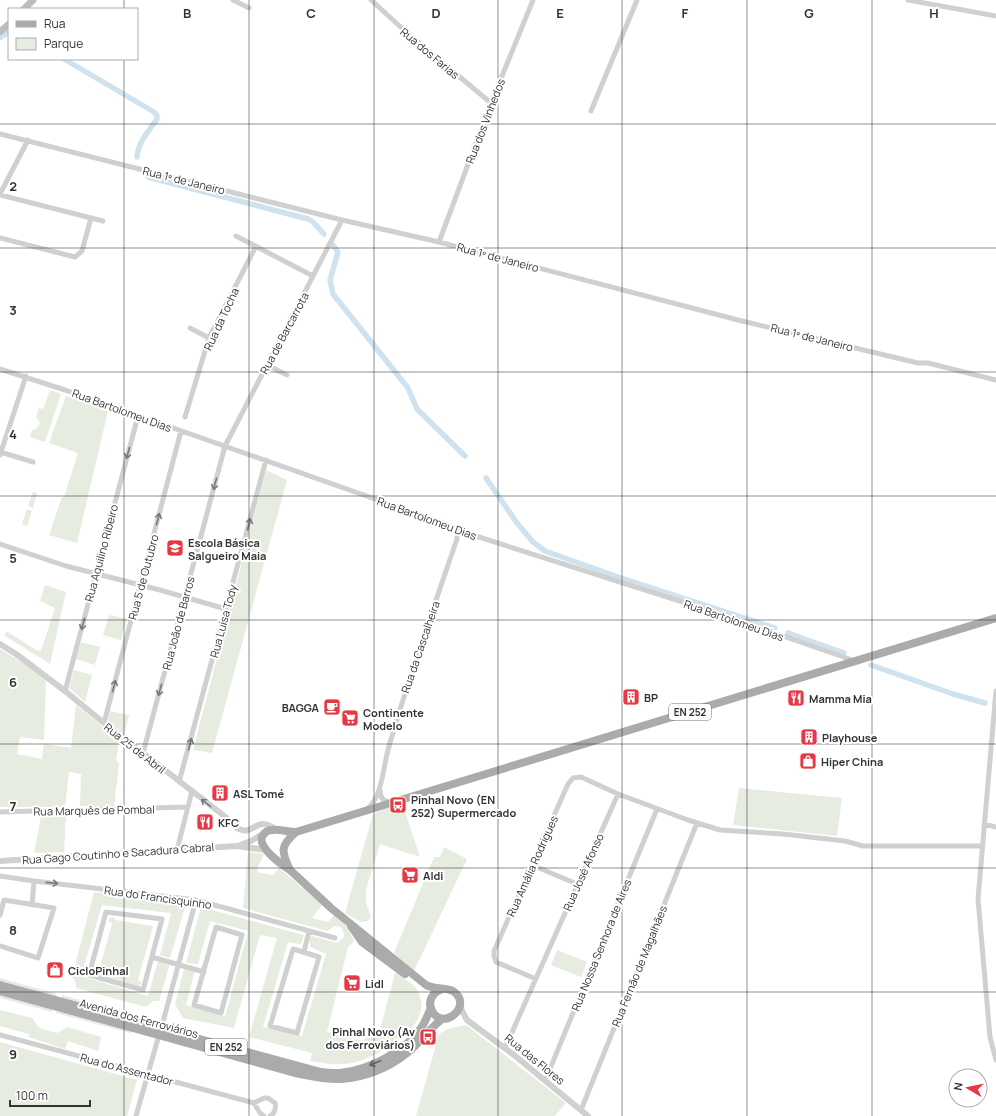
<svg xmlns="http://www.w3.org/2000/svg" width="996" height="1116" font-family="Manrope,sans-serif">
<style>
.green{fill:#e6ecdf}
.lines{fill:none;stroke-linecap:round;stroke-linejoin:round}
.canal{stroke:#cfe2ee;stroke-width:5.5}
.minor{stroke:#d0d0d0;stroke-width:5}
.tertiary{stroke:#d0d0d0;stroke-width:6}
.secondary{stroke:#bdbdbd;stroke-width:7}
.primary{stroke:#ababab;stroke-width:8}
.oneway{stroke:#7a7a7a}
.oneway2{stroke:#636363}
.grid{fill:none;stroke:#333;stroke-width:1;stroke-opacity:0.55}
.labels{text-anchor:middle;dominant-baseline:central;stroke-width:4;stroke-linejoin:round;paint-order:stroke}
.shield{fill:#fff;stroke:#707070;stroke-width:1}
.shield-label{font-size:10px;font-weight:bold;fill:#333}
.street-label{font-size:11px;fill:#333;stroke:#fff}
.poi-label{font-size:11px;font-weight:bold;fill:#333;stroke:#fff;text-anchor:start}
.grid-label{font-size:13px;text-anchor:middle;font-weight:bold;fill:#333;stroke:#fff;stroke-width:4;stroke-linejoin:round;paint-order:stroke}
</style>
<rect width="100%" height="100%" fill="#fff"/>
<path class="green" d="M50,390L61,394L45,442L30,437L32,430L36,429L40,423L36,417L39,408L43,409Z
M66,396L108,411L77,543L49,535L62,497H64L78,453L49,443Z
M266,470L287,480L212,753L193,750Z
M33,492L37,493L33,508L28,506Z
M27,509L32,511L27,526L22,524Z
M45,585L66,592L50,664L5,636V633L8,632L36,650L41,651L55,608L40,601Z
M109,615L127,619L121,640L103,635Z
M81,642L100,647L95,665L76,659Z
M0,649L26,665L46,681L44,740L20,737L17,754L42,759L44,744L71,748L76,705L119,740L116,761L119,763L114,807L80,806L81,774L69,772L65,807H0Z
M74,670L92,675L85,702L69,688Z
M110,711L129,715L124,734L109,722L108,720Z
M739,788L842,798L837,836L733,825Z
M402,803L420,857L380,844L366,889V903L371,917L368,921L361,922L345,913L373,814Z
M66,815L64,852L34,853L41,816Z
M444,847L467,859L414,971L394,953L434,857H440Z
M248,852L264,854L257,869L259,873L273,875L279,868L322,905L312,918L328,922L334,915L347,927L354,941L348,947L327,1032L362,1041L380,1030L395,973L398,974C404,979 413,983 417,990C437,1024 382,1055 356,1062C341,1066 326,1064 310,1061L312,1053L249,1037L277,938L260,935L234,1028L183,1018L175,1004L184,969L195,970L186,1005L225,1017L248,931L210,921L198,964L186,963L201,907L304,935L301,944L288,942L263,1027L302,1036L326,954L310,947V937L312,936L337,943L344,937V933L341,927L334,926L327,931L243,908Z
M94,892L186,904L170,958L160,955L171,913L102,905L81,976L148,996L158,961L170,963L159,1001H153L146,1007L76,988L75,981L72,977Z
M113,917L115,920L153,926L138,980L142,982L141,984L138,986L95,974V970H99L112,924L111,922H108L109,919Z
M557,950L587,962L581,977L551,965Z
M0,979V978L57,994L56,996L0,981Z
M0,995L52,1009V1012L0,998Z
M62,995L134,1015L138,1019L61,998Z
M0,1010L32,1018L39,1028L57,1033L67,1027L101,1037L98,1051L68,1041L65,1049L29,1037V1034L0,1026Z
M57,1011L133,1032L130,1033L56,1013Z
M466,1025L566,1103L555,1116H416L439,1034L448,1029Z
M0,1042L137,1080L127,1116H0Z"/>
<g class="lines">
<path class="canal" d="M1,37L9,32
M64,59L154,112L157,116V119C149,131 138,142 137,157
M148,177L308,219L313,222L324,234
M333,245L338,252L330,280L333,294L408,388L417,409L465,456
M486,478L517,523L533,542L545,551L618,577L775,628
M788,633L844,653
M871,665L953,694L985,703"/>
<path class="minor" d="M233,0L249,8
M371,0L406,32L491,103
M908,0L996,16
M591,111L637,0
M0,134L342,220L439,242L738,320L918,363H928L996,380
M0,194L28,140
M0,195L103,221
M236,236L313,276
M0,238L75,257L82,251L91,218
M439,242L491,103L533,0
M190,328L209,338
M267,365L287,375
M0,369L65,390L449,525L457,530L711,611L855,661
M185,417L209,338L256,246
M0,452L33,462
M0,455L26,376
M0,544L66,566L160,590L226,609
M65,691L138,416
M996,691L978,899L990,1037L996,1060
M104,723L181,431
M143,753L225,446L342,220
M179,782L266,460
M380,790C380,796 382,801 389,802
M367,809C382,798 383,768 388,750C408,679 433,609 457,539V530
M0,812L188,807
M984,824L996,827
M177,850L192,791
M532,865L577,884
M0,876L34,881L196,900L335,938
M32,905L34,881
M106,912L162,919L143,990L89,975Z
M0,915L4,900L54,908L38,958L0,946
M216,927L242,935L221,1013L194,1005Z
M293,949L319,957L297,1033L270,1026Z
M304,952L309,931
M152,957L204,972
M536,979L496,962L494,956V951L568,784L573,778L581,777L618,794L688,820L720,830L783,834L845,841L863,846H982
M161,1029L196,900
M0,1035L254,1103L264,1098H268L275,1103C276,1108 275,1113 270,1116
M505,1048L618,794
M545,1081L657,809
M254,1103L260,1113L264,1116
M581,1110L697,823
M136,1116L159,1035"/>
<path class="tertiary" d="M0,644L16,654L65,691L104,723L227,818C230,822 234,827 239,829C254,836 256,815 275,829
M240,845L251,841L264,833
M0,861L237,846L266,850
M460,1004L462,1011L467,1020L514,1055L588,1116"/>
<path class="secondary" d="M24,9L33,0
M0,32L9,24"/>
<path class="primary" d="M290,870C281,851 280,846 296,832
M351,926L362,942L405,974
M0,985L321,1072C327,1073 334,1073 340,1073C369,1070 407,1051 423,1025C426,1020 428,1014 431,1008
M442,989C434,992 430,997 430,1005C437,1036 476,1007 453,991C446,987 435,990 426,985L331,908L290,870C282,865 258,848 262,837C264,833 267,830 272,830C277,829 290,832 296,832L996,618
M0,991L295,1073C310,1076 326,1080 341,1079C365,1077 388,1068 407,1053C420,1043 429,1029 442,1019"/>
</g>
<defs><path id="oneway-shaft" d="M-6 0H5M1.5-3L5.5 0L1.5 3" fill="none" stroke-width="1.6" stroke-linecap="round" stroke-linejoin="round"/></defs>
<g class="oneway">
<use href="#oneway-shaft" transform="translate(128 453) rotate(105)"/>
<use href="#oneway-shaft" transform="translate(215 484) rotate(105)"/>
<use href="#oneway-shaft" transform="translate(158 519) rotate(-75)"/>
<use href="#oneway-shaft" transform="translate(249 524) rotate(-75)"/>
<use href="#oneway-shaft" transform="translate(83 624) rotate(105)"/>
<use href="#oneway-shaft" transform="translate(114 686) rotate(-75)"/>
<use href="#oneway-shaft" transform="translate(160 690) rotate(105)"/>
<use href="#oneway-shaft" transform="translate(190 744) rotate(-75)"/>
<use href="#oneway-shaft" transform="translate(206 803) rotate(-142)"/>
<use href="#oneway-shaft" transform="translate(52 883) rotate(6)"/>
</g>
<use class="oneway2" href="#oneway-shaft" transform="translate(375 1063) rotate(157)"/>
<path class="grid" d="M124,0V9M249,0V1116M374,0V1116M498,0V1116M622,0V1116M747,0V1116M872,0V1116M124,59V1116M0,124H996M0,248H996M0,372H996M0,496H996M0,620H996M0,744H996M0,868H996M0,992H996"/>
<defs>
<g id="school-square" transform="scale(0.9)"><rect x="-9" y="-9" width="18" height="18" rx="4" fill="#e63946" stroke="#fff"/><path d="M0-5L7-2L0 1L-7-2ZM-4 1L0 2.5L4 1V4Q0 6-4 4Z" fill="#fff"/></g>
<g id="building-square" transform="scale(0.9)"><rect x="-9" y="-9" width="18" height="18" rx="4" fill="#e63946" stroke="#fff"/><path d="M-4-6H4V6H1V3H-1V6H-4ZM-2.5-4.3h1.7v1.8h-1.7ZM.8-4.3h1.7v1.8H.8ZM-2.5-1h1.7V.8h-1.7ZM.8-1h1.7V.8H.8Z" fill="#fff"/></g>
<g id="restaurant-square" transform="scale(0.9)"><rect x="-9" y="-9" width="18" height="18" rx="4" fill="#e63946" stroke="#fff"/><path d="M-5-6h1v4h1v-4h1v4h1v-4h1v5L-1.5 .5V6h-2V.5L-5-1ZM5-6V6H3V1.5H1.5Q1.5-4 5-6Z" fill="#fff"/></g>
<g id="cafe-square" transform="scale(0.9)"><rect x="-9" y="-9" width="18" height="18" rx="4" fill="#e63946" stroke="#fff"/><path d="M-5.5-4.5H6V0H3Q3 3.5 0 3.5H-2.5Q-5.5 3.5-5.5 0ZM3-3.2v2h1.7v-2ZM-6 4.5H4V6H-6Z" fill="#fff"/></g>
<g id="supermarket-square" transform="scale(0.9)"><rect x="-9" y="-9" width="18" height="18" rx="4" fill="#e63946" stroke="#fff"/><path d="M-6-5.5h2.5l.6 2H6L4.5 2H-2.5L-4.4-4H-6ZM-1.5 3.2a1.3 1.3 0 1 0 .1 0ZM3 3.2a1.3 1.3 0 1 0 .1 0Z" fill="#fff"/></g>
<g id="shop-square" transform="scale(0.9)"><rect x="-9" y="-9" width="18" height="18" rx="4" fill="#e63946" stroke="#fff"/><path d="M-5-2.5h2.3a2.7 3.5 0 0 1 5.4 0H5L5.5 6h-11ZM-1.5-2.5h3a1.5 2.3 0 0 0-3 0Z" fill="#fff"/></g>
<g id="bus-square" transform="scale(0.9)"><rect x="-9" y="-9" width="18" height="18" rx="4" fill="#e63946" stroke="#fff"/><path d="M-5-6H5V4H4V6H2V4H-2V6H-4V4H-5ZM-3.5-4V0h7V-4ZM-3.5 1.2v1.5H-2V1.2ZM2 1.2v1.5H3.5V1.2Z" fill="#fff"/></g>
</defs>
<g fill-rule="evenodd">
<use href="#school-square" x="175" y="548"/>
<use href="#building-square" x="631" y="697"/>
<use href="#restaurant-square" x="796" y="698"/>
<use href="#cafe-square" x="332" y="707"/>
<use href="#supermarket-square" x="350" y="718"/>
<use href="#building-square" x="809" y="737"/>
<use href="#shop-square" x="808" y="761"/>
<use href="#building-square" x="220" y="793"/>
<use href="#bus-square" x="398" y="805"/>
<use href="#restaurant-square" x="205" y="822"/>
<use href="#supermarket-square" x="410" y="875"/>
<use href="#shop-square" x="55" y="970"/>
<use href="#supermarket-square" x="352" y="983"/>
<use href="#bus-square" x="428" y="1037"/>
</g>
<g class="labels">
<g class="shield">
<rect x="669" y="704" width="42" height="16" rx="3"/>
<rect x="205" y="1039" width="42" height="16" rx="3"/>
</g>
<g class="shield-label">
<text x="690" y="712">EN 252</text>
<text x="226" y="1047">EN 252</text>
</g>
<g class="street-label">
<text transform="translate(430 53) rotate(40)">Rua dos Farias</text>
<text transform="translate(485 121) rotate(-69)">Rua dos Vinhedos</text>
<text transform="translate(184 180) rotate(14)">Rua 1º de Janeiro</text>
<text transform="translate(498 257) rotate(15)">Rua 1º de Janeiro</text>
<text transform="translate(221 319) rotate(-65)">Rua da Tocha</text>
<text transform="translate(284 333) rotate(-62)">Rua de Barcarrota</text>
<text transform="translate(812 337) rotate(14)">Rua 1º de Janeiro</text>
<text transform="translate(122 410) rotate(20)">Rua Bartolomeu Dias</text>
<text transform="translate(427 518) rotate(20)">Rua Bartolomeu Dias</text>
<text transform="translate(101 553) rotate(-75)">Rua Aquilino Ribeiro</text>
<text transform="translate(143 577) rotate(-75)">Rua 5 de Outubro</text>
<text transform="translate(734 620) rotate(19)">Rua Bartolomeu Dias</text>
<text transform="translate(223 621) rotate(-75)">Rua Luísa Tody</text>
<text transform="translate(178 623) rotate(-75)">Rua João de Barros</text>
<text transform="translate(420 647) rotate(-71)">Rua da Cascalheira</text>
<text transform="translate(135 748) rotate(38)">Rua 25 de Abril</text>
<text transform="translate(94 810) rotate(-1)">Rua Marquês de Pombal</text>
<text transform="translate(118 853) rotate(-4)">Rua Gago Coutinho e Sacadura Cabral</text>
<text transform="translate(532 866) rotate(-66)">Rua Amália Rodrigues</text>
<text transform="translate(583 872) rotate(-66)">Rua José Afonso</text>
<text transform="translate(158 897) rotate(8)">Rua do Francisquinho</text>
<text transform="translate(601 945) rotate(-68)">Rua Nossa Senhora de Aires</text>
<text transform="translate(639 966) rotate(-68)">Rua Fernão de Magalhães</text>
<text transform="translate(139 1018) rotate(15)">Avenida dos Ferroviários</text>
<text transform="translate(535 1059) rotate(39)">Rua das Flores</text>
<text transform="translate(127 1069) rotate(15)">Rua do Assentador</text>
</g>
<g class="poi-label">
<text x="188" y="542">Escola Básica<tspan x="188" dy="13">Salgueiro Maia</tspan></text>
<text x="644" y="697">BP</text>
<text x="809" y="698">Mamma Mia</text>
<text x="319" y="707" text-anchor="end">BAGGA</text>
<text x="363" y="712">Continente<tspan x="363" dy="13">Modelo</tspan></text>
<text x="822" y="737">Playhouse</text>
<text x="821" y="761">Hiper China</text>
<text x="233" y="793">ASL Tomé</text>
<text x="411" y="799">Pinhal Novo (EN<tspan x="411" dy="13">252) Supermercado</tspan></text>
<text x="218" y="822">KFC</text>
<text x="423" y="875">Aldi</text>
<text x="68" y="970">CicloPinhal</text>
<text x="365" y="983">Lidl</text>
<text x="415" y="1031" text-anchor="end">Pinhal Novo (Av<tspan x="415" dy="13">dos Ferroviários)</tspan></text>
</g>
</g>
<g class="grid-label">
<text x="187" y="18">B</text>
<text x="311" y="18">C</text>
<text x="436" y="18">D</text>
<text x="560" y="18">E</text>
<text x="685" y="18">F</text>
<text x="809" y="18">G</text>
<text x="934" y="18">H</text>
<text x="13" y="191">2</text>
<text x="13" y="315">3</text>
<text x="13" y="439">4</text>
<text x="13" y="563">5</text>
<text x="13" y="687">6</text>
<text x="13" y="811">7</text>
<text x="13" y="935">8</text>
<text x="13" y="1059">9</text>
</g>
<rect x="8" y="8" width="130" height="52" fill="#ffffff" stroke="#adadad"/>
<rect x="16" y="21" width="20" height="6" fill="#ababab" stroke="#adadad"/>
<text x="44" y="28" font-size="12" fill="#333333">Rua</text>
<rect x="16" y="38" width="20" height="12" fill="#e6ecdf" stroke="#adadad"/>
<text x="44" y="48" font-size="12" fill="#333333">Parque</text>
<g transform="translate(968 1088) rotate(279)"><circle r="19" fill="#ffffff" stroke="#adadad"/>
<path d="M0-3L7 15L0 10L-7 15Z" fill="#e63946"/>
<text y="-6" font-size="11" font-weight="bold" text-anchor="middle" fill="#333333">N</text>
</g>
<path d="M10 1100v6h80v-6" fill="none" stroke="#333333" stroke-width="2"/>
<text x="16" y="1100" font-size="12" fill="#333333" stroke="#ffffff" stroke-width="3" paint-order="stroke">100 m</text>
</svg>
